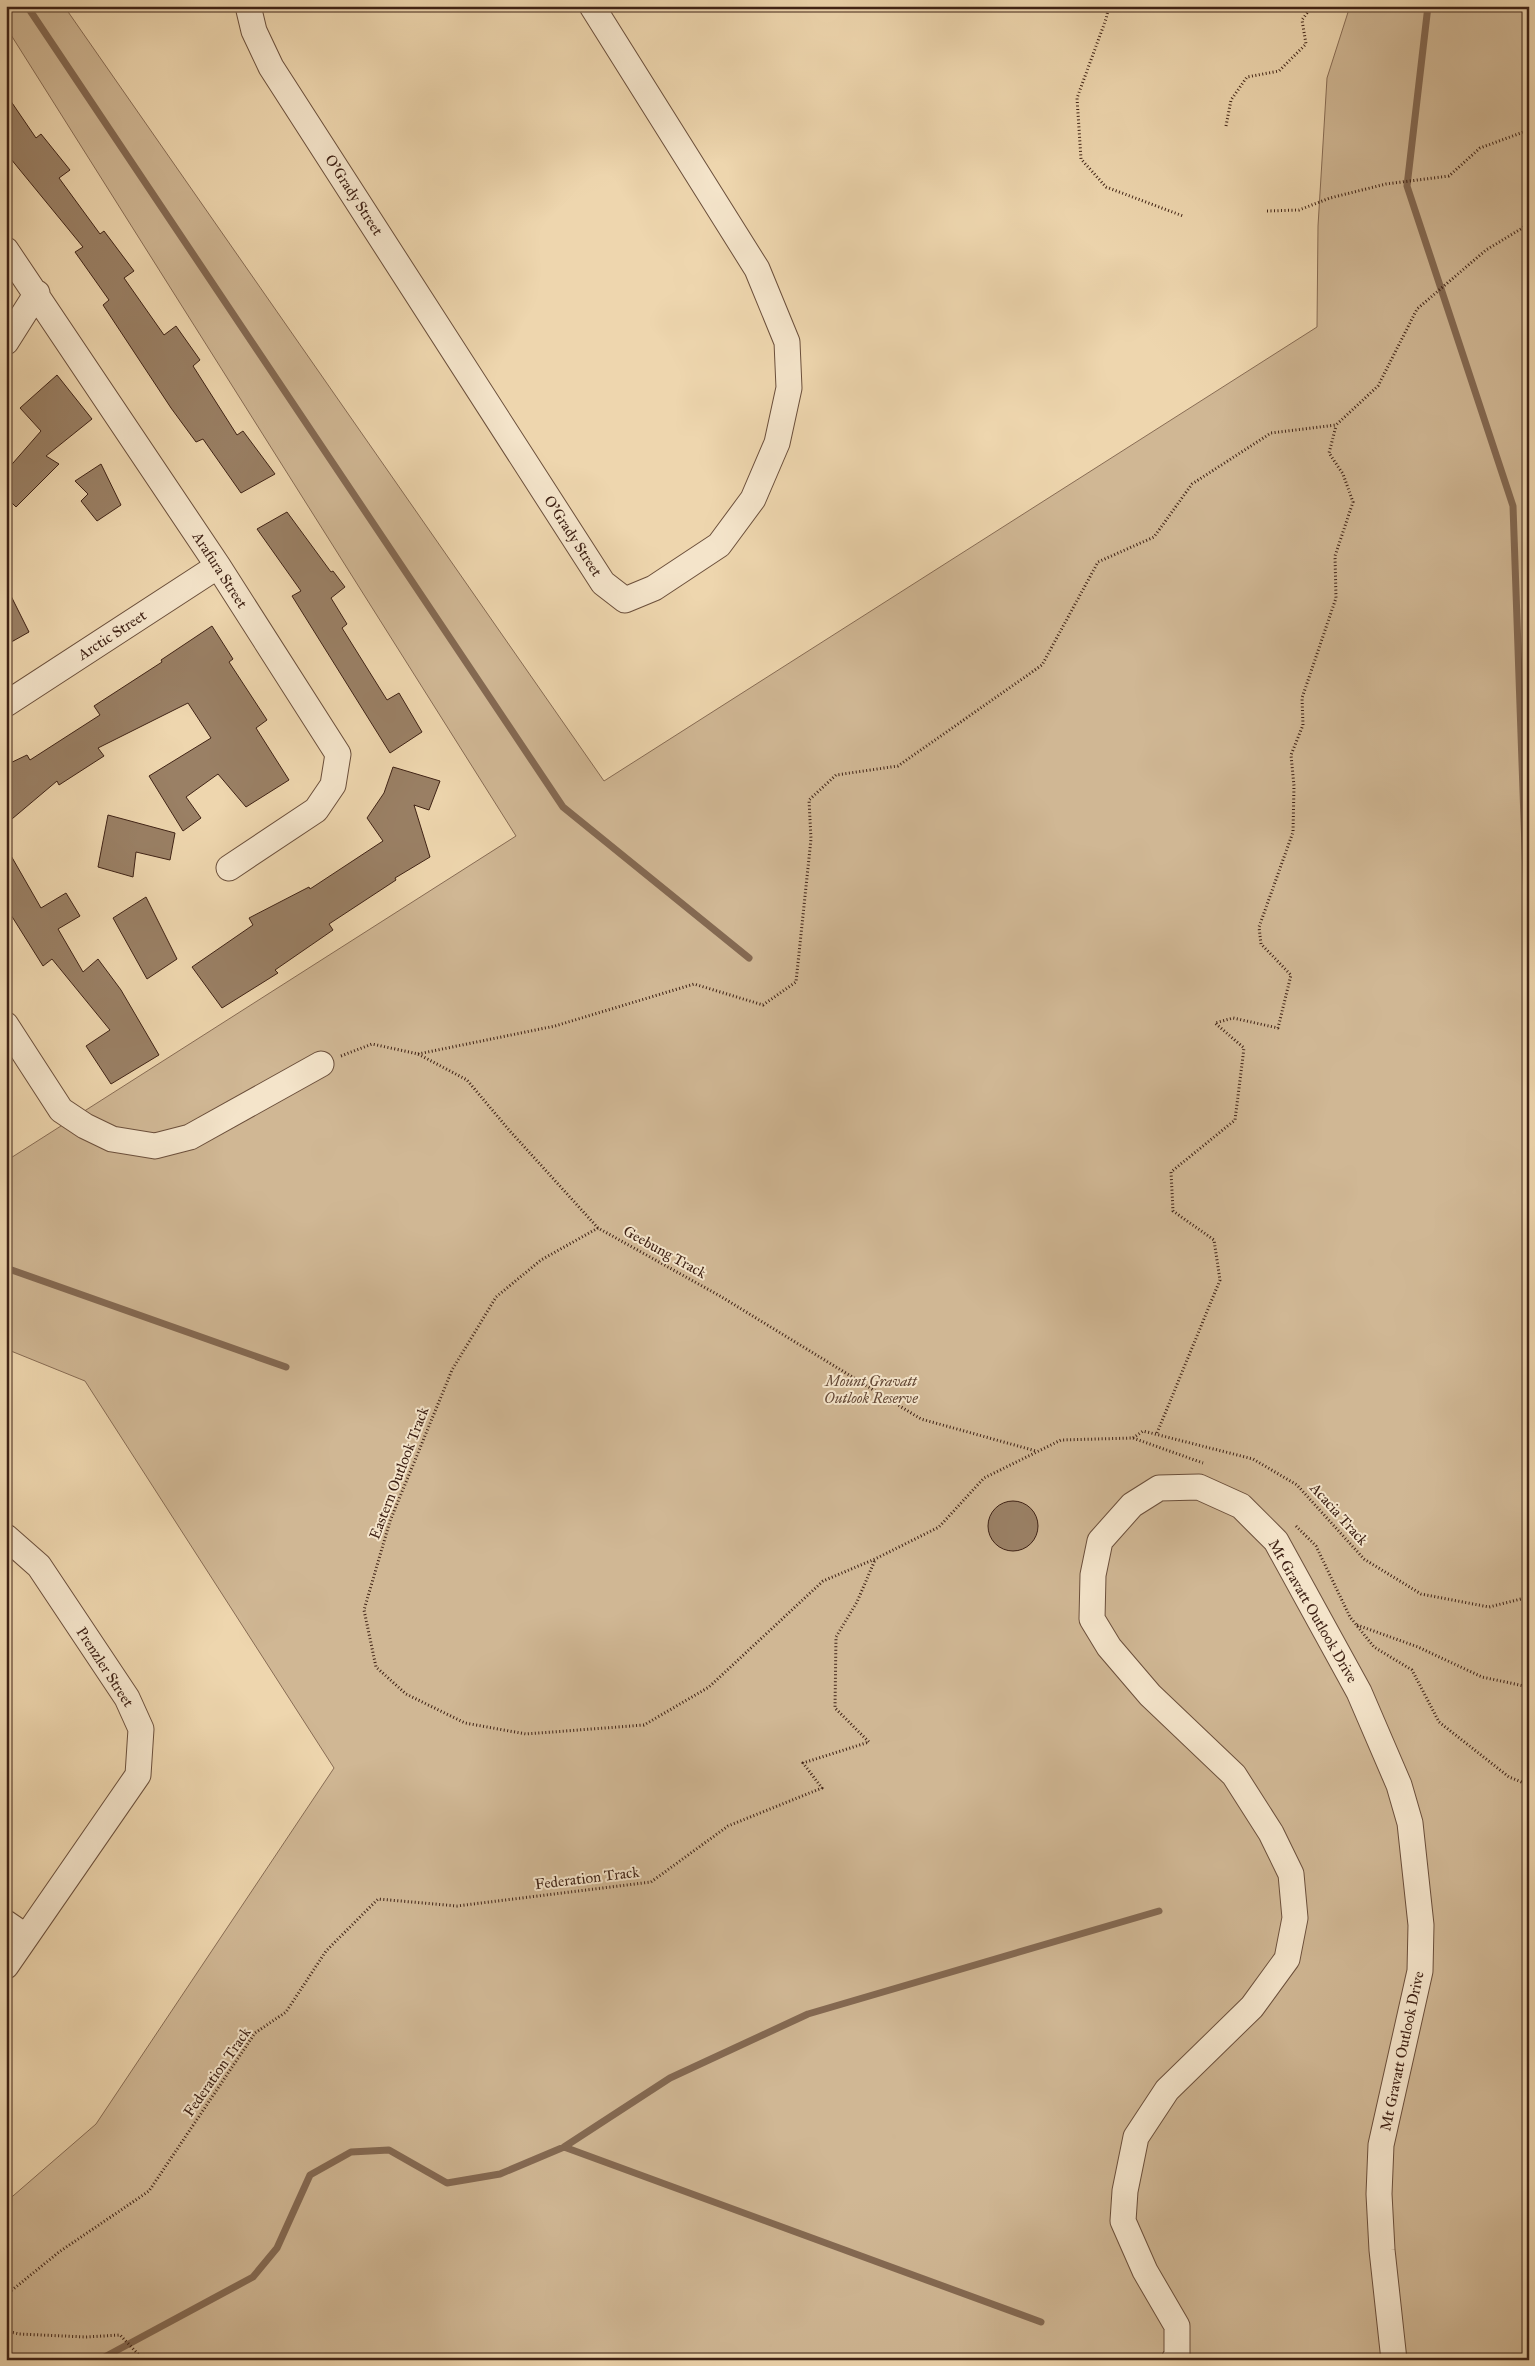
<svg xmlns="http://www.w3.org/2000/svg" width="1535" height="2366" font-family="'IM FELL Great Primer',serif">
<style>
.green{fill:#d0b794;stroke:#886c54}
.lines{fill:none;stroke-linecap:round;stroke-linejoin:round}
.stream{stroke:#846952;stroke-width:7}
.building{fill:#9a8065;stroke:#3f2215}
.minor-casing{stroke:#6b4f3b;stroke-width:27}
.path{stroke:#3f2215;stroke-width:3;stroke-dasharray:1 2.5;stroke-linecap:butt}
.minor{stroke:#f4e4ca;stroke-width:25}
.labels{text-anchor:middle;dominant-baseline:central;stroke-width:4;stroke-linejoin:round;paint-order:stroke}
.street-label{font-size:15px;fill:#3f2215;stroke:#f4e4ca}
.park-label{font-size:15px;font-style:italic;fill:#634735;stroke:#f4e4ca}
</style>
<rect width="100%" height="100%" fill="#eed6ae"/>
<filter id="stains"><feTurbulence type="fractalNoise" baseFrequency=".004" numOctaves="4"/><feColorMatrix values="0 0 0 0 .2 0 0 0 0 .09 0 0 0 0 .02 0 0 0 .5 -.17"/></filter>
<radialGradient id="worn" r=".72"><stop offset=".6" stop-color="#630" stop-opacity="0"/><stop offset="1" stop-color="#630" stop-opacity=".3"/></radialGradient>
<path class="green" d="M6,6H64L604,781L1317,327L1318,226L1327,78L1350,6H1529V2360H6V2202L96,2124L334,1768L85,1381L6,1349V1161L516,836L6,27Z"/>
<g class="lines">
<path class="stream" d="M27,6L563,807L749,958
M1428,6L1407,186L1513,506L1529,962
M6,1268L286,1367
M564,2147L1041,2322
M99,2360L253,2277L277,2248L310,2175L351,2152L389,2150L447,2183L500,2174L564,2147L670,2078L808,2014L1159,1911"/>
</g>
<path class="building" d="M6,94L36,138L41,134L70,170L59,178L100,234L104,231L134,271L124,278L164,335L176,326L200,360L193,366L237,435L243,431L275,474L241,493L203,439L196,442L171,408L103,305L109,300L75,252L83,247L6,153Z
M57,375L92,419L46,456L59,464L16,507L6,497V471L41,431L20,408Z
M101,464L121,505L97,521L81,501L88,494L75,481Z
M287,512L331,572L333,571L345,587L331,598L347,624L342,628L387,700L399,693L422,732L390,753L292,596L301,591L257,529Z
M6,586L29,632L6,645Z
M212,626L233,659L229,662L267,720L256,728L289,780L246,807L218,774L186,797L201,818L183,831L149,776L211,738L188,703L98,748L104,756L59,785L57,781L6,824V765L27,755L30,760L100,715L94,706L162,662L161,660Z
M393,767L440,781L429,810L414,805L430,857L395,878L396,880L329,924L333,930L275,970L278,973L222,1008L192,967L253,925L249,918L309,887L310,889L383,841L367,818L384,793Z
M108,815L175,833L170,860L136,852L133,877L98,867Z
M6,847L41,908L66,893L80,916L58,929L83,972L98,959L121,990L159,1055L111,1084L86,1046L110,1030L52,959L43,966L6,907Z
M146,897L177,959L147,979L113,918Z
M988 1526a25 25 0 1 1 50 0a25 25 0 1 1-50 0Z"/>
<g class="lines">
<g class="minor-casing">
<path id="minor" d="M248,6L254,31L271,67L603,583L625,600L654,588L719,545L753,499L777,443L789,388L787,342L757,269L592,6
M6,250L218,566L338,754L333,785L316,810L229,868
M6,342L37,293
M6,704L218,566
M6,1025L61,1110L85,1126L112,1139L155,1146L190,1137L321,1064
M6,1537L39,1566L127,1698L141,1729L138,1775L6,1966
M6,1923L25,1936
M1174,2360L1177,2354V2326L1145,2271L1123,2221L1125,2191L1136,2137L1167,2090L1252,2007L1287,1959L1295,1918L1291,1874L1271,1833L1234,1775L1150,1695L1109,1647L1092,1619L1093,1575L1100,1541L1132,1505L1159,1488L1199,1487L1241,1506L1276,1541L1359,1692L1399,1785L1410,1823L1421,1925L1420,1971L1381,2145L1379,2194L1382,2250L1394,2360"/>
</g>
<path class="path" d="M1109,6L1106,19L1077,98L1081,159L1106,187L1183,216
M1226,126L1231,100L1247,77L1279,71L1306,44L1302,20L1312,6
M1267,211L1299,210L1330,198L1386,184L1449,176L1480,148L1529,130
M418,1054L555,1026L694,984L763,1005L796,982L811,839L809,800L836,775L898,766L1042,665L1098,562L1154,537L1192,484L1271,433L1336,425L1378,386L1417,309L1486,250L1529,224
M341,1056L372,1044L418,1054L467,1080L509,1130L598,1228L720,1296L921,1419L1036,1451
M598,1228L541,1260L496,1297L452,1370L390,1521L364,1610L376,1667L406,1694L465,1723L526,1734L644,1725L709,1687L823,1581L875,1559L939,1527L984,1478L1061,1440L1133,1438L1203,1463
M1157,1433L1220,1280L1214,1240L1173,1211L1171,1172L1235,1120L1244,1048L1215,1023L1233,1018L1278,1028L1291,975L1261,944L1259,927L1293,832L1294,786L1291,755L1303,725L1302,698L1336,598L1335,556L1353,502L1343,474L1329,453L1336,426
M1133,1438L1143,1431L1253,1459L1297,1485L1364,1559L1421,1594L1489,1607L1529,1597
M1296,1526L1316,1546L1350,1617L1374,1647L1412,1670L1439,1722L1509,1777L1529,1785
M1357,1625L1418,1647L1482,1677L1529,1687
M6,2295L59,2252L149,2191L255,2033L286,2012L326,1951L378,1899L457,1906L651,1882L728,1826L822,1788L803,1763L869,1742L835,1708L836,1637L857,1602L875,1560
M6,2331L19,2334L86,2337L120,2335L139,2355L155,2360"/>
<use href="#minor" class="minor"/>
</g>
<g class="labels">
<g class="street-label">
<text transform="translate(354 195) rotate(57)">O'Grady Street</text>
<text transform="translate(573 536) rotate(57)">O'Grady Street</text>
<text transform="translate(220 570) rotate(57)">Arafura Street</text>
<text transform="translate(112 635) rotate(-33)">Arctic Street</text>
<text transform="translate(665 1252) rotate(29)">Geebung Track</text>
<text transform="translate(399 1473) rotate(-69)">Eastern Outlook Track</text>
<text transform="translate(1339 1514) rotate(48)">Acacia Track</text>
<text transform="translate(1313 1611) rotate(60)">Mt Gravatt Outlook Drive</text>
<text transform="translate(105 1667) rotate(57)">Prenzler Street</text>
<text transform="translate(587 1878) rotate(-7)">Federation Track</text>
<text transform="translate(1402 2051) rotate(-78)">Mt Gravatt Outlook Drive</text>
<text transform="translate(217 2072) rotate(-55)">Federation Track</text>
</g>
<g class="park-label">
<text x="871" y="1381">Mount Gravatt<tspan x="871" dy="17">Outlook Reserve</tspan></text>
</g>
</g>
<rect width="1535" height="2366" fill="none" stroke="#eed6ae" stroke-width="25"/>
<rect x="8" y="8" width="1520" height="2351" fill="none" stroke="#3f2215" stroke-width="2.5"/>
<rect x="12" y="12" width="1510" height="2341" fill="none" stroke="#3f2215"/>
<rect width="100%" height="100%" filter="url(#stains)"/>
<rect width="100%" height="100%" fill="url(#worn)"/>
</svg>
